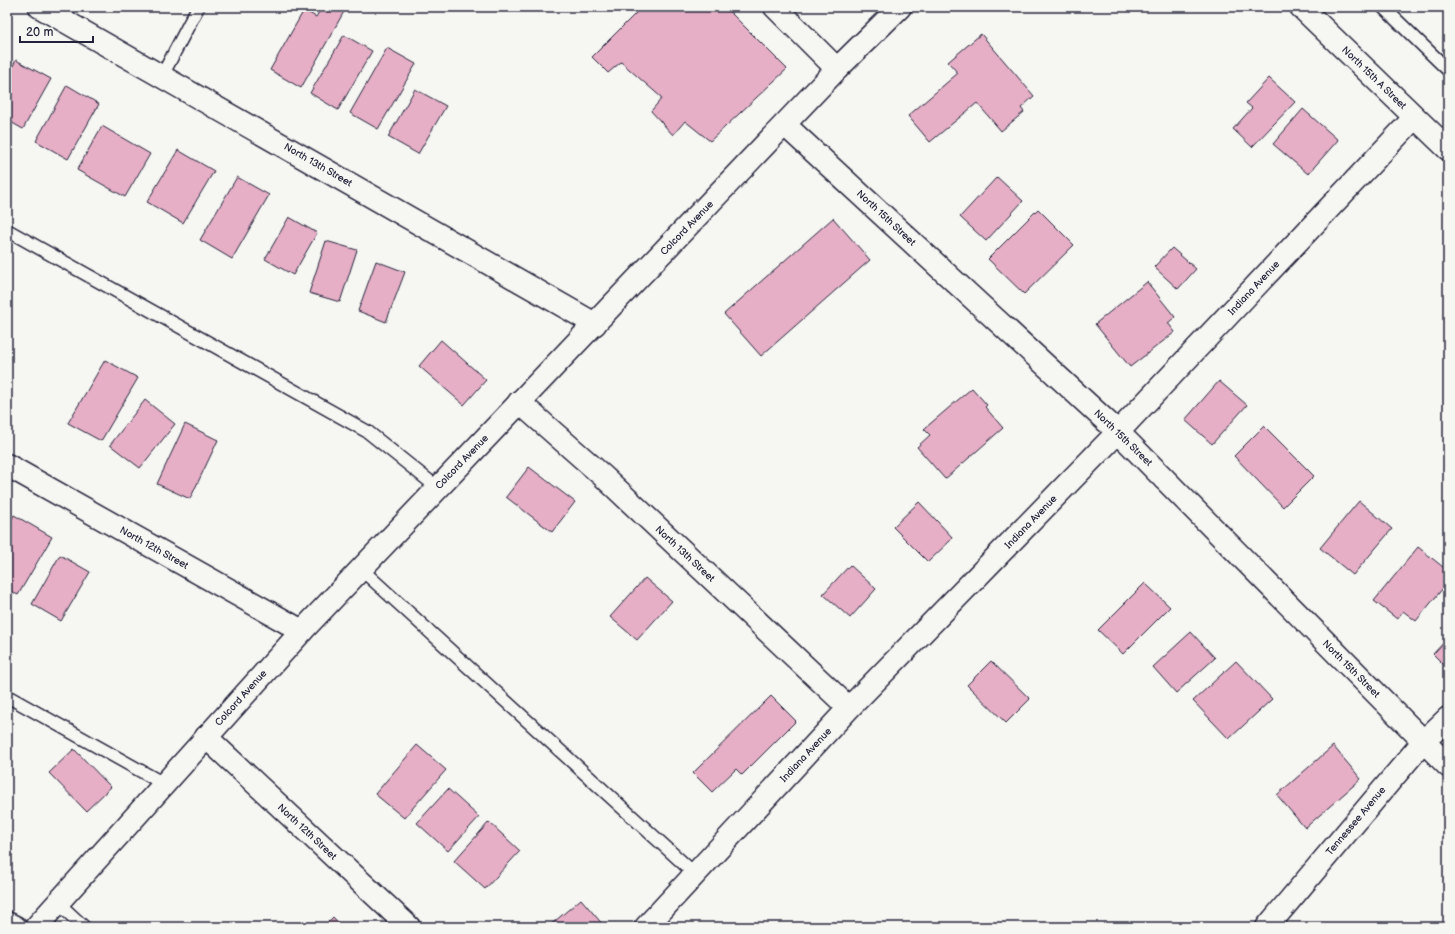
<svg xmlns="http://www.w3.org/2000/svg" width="1455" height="934" font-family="'Balsamiq Sans',sans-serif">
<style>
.building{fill:#e6afc6;stroke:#22223b}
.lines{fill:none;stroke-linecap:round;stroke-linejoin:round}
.service-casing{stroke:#22223b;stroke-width:15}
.minor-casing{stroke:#22223b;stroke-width:25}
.tertiary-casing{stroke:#22223b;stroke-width:25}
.service{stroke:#f6f6f2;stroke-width:12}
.minor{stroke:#f6f6f2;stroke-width:22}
.tertiary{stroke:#f6f6f2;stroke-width:22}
.labels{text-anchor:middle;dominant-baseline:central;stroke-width:3.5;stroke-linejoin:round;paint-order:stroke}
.street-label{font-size:10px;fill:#22223b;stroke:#f6f6f2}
</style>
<rect width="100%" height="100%" fill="#f6f6f2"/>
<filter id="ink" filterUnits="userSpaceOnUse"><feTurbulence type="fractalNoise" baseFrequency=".025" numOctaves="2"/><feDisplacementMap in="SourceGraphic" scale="8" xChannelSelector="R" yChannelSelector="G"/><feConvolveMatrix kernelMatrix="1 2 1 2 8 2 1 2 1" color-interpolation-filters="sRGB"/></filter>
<g filter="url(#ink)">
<path class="building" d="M322,7L346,8L301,88L270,70L304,10L316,17Z
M642,7H725L787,69L710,141L685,121L673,135L651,111L662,98L621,62L608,73L592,57Z
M981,34L1034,96L1021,108L1024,112L1001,131L977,103L930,142L908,116L958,73L948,62Z
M344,35L372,51L338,110L310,93Z
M387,48L416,64L378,129L350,113Z
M16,60L51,79L23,129L7,120V77Z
M1269,78L1295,102L1252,147L1233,129L1252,108L1246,103Z
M67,85L99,104L68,159L36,141Z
M415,89L446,106L418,154L388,137Z
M1303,109L1338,140L1308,174L1273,144Z
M102,126L150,154L125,197L77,170Z
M178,150L214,171L183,223L147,202Z
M237,177L269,195L232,259L200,240Z
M997,177L1023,201L986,241L960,217Z
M1038,209L1074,245L1024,294L988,259Z
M289,217L317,233L293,275L265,259Z
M833,218L870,260L761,356L724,314Z
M326,241L357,250L340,302L309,293Z
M1172,248L1196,269L1178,289L1154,267Z
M376,261L405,272L386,322L358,311Z
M1147,282L1175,317L1168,323L1175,332L1130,367L1095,324Z
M441,340L486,380L464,405L419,366Z
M105,360L138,378L101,441L68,423Z
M1219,381L1247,405L1212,444L1185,420Z
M972,388L987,405L985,407L1003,428L945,479L917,447L930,435L924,429Z
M145,400L175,424L140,468L110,445Z
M185,424L218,440L190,499L157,484Z
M1264,426L1314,476L1283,507L1234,456Z
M529,467L575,502L552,532L506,497Z
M1359,501L1392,529L1353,575L1320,548Z
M919,502L953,538L928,562L893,527Z
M14,515L52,537L18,595L7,589V527Z
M1418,547L1448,571V582L1416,621L1403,611L1397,619L1374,601Z
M60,555L90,572L61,621L32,604Z
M850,565L876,589L850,618L823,594Z
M645,578L672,601L637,640L610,617Z
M1145,583L1170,607L1123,654L1098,630Z
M1191,632L1215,658L1176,693L1153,667Z
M1448,638V669L1433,654Z
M991,661L1030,699L1006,723L967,685Z
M1236,661L1272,699L1229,739L1193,701Z
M771,696L796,721L742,775L736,769L712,792L693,773Z
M417,745L446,770L404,818L375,794Z
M1333,746L1361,779L1305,828L1277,795Z
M74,749L111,787L86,811L49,773Z
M448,789L479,817L448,851L417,823Z
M489,822L520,851L485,889L454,861Z
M581,899L604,926L548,927Z
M333,917L342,927H323Z"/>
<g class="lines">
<g class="service-casing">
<path id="service" d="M1383,7L1448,70
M162,76L198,7
M7,230L368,432L438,488
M361,569L695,874
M7,696L164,784
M58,903L84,927"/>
</g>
<g class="minor-casing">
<path id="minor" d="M40,7L595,324
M775,7L837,69
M1301,7L1448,149
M785,125L1118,432L1448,766
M519,402L604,477L849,708
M7,465L302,631
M206,737L409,927
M7,923L15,927
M646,927L849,708L1118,432L1415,117
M1267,927L1423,742L1448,718"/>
</g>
<g class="tertiary-casing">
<path id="tertiary" d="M36,927L302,631L837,69L900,7"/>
</g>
<use href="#service" class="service"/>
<use href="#minor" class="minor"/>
<use href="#tertiary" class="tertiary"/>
</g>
</g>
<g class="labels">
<g class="street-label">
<text transform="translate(1374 78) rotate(44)">North 15th A Street</text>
<text transform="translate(318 165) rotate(30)">North 13th Street</text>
<text transform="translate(886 218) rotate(43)">North 15th Street</text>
<text transform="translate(687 228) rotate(-46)">Colcord Avenue</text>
<text transform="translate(1254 288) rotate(-47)">Indiana Avenue</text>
<text transform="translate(1123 438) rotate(44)">North 15th Street</text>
<text transform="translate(462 462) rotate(-46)">Colcord Avenue</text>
<text transform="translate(1031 522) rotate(-46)">Indiana Avenue</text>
<text transform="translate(154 548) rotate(29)">North 12th Street</text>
<text transform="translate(685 554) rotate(43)">North 13th Street</text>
<text transform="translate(1351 669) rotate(45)">North 15th Street</text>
<text transform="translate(241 698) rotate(-48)">Colcord Avenue</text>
<text transform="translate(806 755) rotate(-47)">Indiana Avenue</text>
<text transform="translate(1356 821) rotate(-50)">Tennessee Avenue</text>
<text transform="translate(307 832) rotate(43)">North 12th Street</text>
</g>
</g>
<rect width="1455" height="934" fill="none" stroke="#f6f6f2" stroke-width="24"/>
<rect x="12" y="12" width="1431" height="910" fill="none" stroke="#22223b" stroke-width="1.5" filter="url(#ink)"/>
<path d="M20 36v6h73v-6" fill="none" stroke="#22223b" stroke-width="2"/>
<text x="26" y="36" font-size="12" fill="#22223b" stroke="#f6f6f2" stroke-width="3" paint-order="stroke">20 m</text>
</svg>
